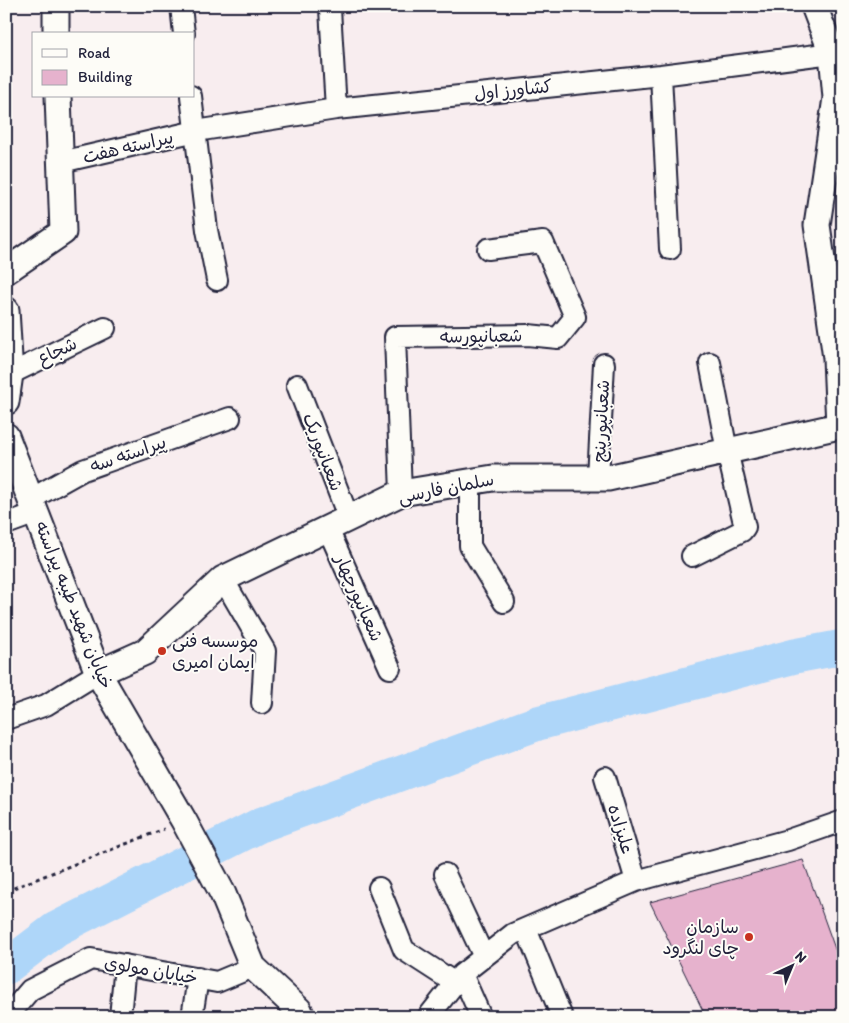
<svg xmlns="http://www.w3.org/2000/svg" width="849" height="1023" font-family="Itim,'Playpen Sans Arabic',sans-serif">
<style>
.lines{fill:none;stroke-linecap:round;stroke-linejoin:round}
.river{stroke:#aed6f9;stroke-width:35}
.building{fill:#e6b2cd;stroke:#22223b}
.minor-casing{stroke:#22223b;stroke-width:24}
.tertiary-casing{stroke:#22223b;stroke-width:29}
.path{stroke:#22223b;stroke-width:3;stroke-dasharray:4 4;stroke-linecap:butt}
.minor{stroke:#fdfcf7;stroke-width:20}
.tertiary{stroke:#fdfcf7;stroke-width:25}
.poi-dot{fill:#c8321e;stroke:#fdfcf7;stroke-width:2}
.labels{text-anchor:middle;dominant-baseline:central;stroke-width:4;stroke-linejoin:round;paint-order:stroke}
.street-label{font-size:18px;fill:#22223b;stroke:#fdfcf7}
.poi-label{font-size:18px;fill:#22223b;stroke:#fdfcf7;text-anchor:start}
</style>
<rect width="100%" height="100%" fill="#f8edef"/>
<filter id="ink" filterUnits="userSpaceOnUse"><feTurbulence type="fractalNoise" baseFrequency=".02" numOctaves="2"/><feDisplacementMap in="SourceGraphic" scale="10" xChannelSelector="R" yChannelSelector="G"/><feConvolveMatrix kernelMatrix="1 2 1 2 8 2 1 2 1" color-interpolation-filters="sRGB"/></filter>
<g filter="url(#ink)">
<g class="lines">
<path class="river" d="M6,967L56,929L260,825L538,723L795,656L843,647"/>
</g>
<path class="building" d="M803,860L843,971V1017H706L650,902Z"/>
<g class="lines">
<g class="minor-casing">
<path id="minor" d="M181,6L184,34
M331,6L330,9L336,109
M661,75L670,249
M191,96L207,230L217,280
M61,162L196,131L336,109L661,75L832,53
M10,374L105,328
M297,385L349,519
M598,478L604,364
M470,481V546L504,602
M401,493L395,337L528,335L558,338L575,317L543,242L488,249
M31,499L83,470L230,418
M6,524L36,513
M328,529L390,668
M692,556L742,531L745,527L727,451L710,363
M223,579L265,651L262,703
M6,719L46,705L98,673
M605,777L636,881
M445,874L484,957
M379,888L404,950L455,983
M526,929L562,1017
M462,974L481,1017
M7,1017L30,990L91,959L217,982L253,967
M120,1017L125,965
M192,1017L198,978
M428,1017L462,974L513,934L636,881L788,840L843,821"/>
</g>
<g class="tertiary-casing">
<path id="tertiary" d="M56,6V34
M814,6L832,53L836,98L817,225L836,358L839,426
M6,271L63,232L58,96
M6,310L10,374L6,402
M6,436L98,673L184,821L223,894L253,967L299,1010L302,1017
M98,673L145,652L223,579L401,493L493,478H608L839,426"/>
</g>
<path class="path" d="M6,891L164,829"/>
<use href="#minor" class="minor"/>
<use href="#tertiary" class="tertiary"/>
</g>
</g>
<g class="poi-dot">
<circle cx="162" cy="651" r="5"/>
<circle cx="749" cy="937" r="5"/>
</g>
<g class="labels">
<g class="street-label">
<text transform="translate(513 90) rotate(-6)">کشاورز اول</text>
<text transform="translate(128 147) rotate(-13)">پیراسته هفت</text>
<text transform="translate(481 336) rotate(-1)">شعبانپورسه</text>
<text transform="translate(57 351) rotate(-26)">شجاع</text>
<text transform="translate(601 421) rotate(-87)">شعبانپورپنج</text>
<text transform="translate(323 452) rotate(69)">شعبانپوریک</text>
<text transform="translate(128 454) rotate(-19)">پیراسته سه</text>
<text transform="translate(446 488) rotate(-11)">سلمان فارسی</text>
<text transform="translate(359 598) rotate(66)">شعبانپورچهار</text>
<text transform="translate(74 605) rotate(68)">خیابان شهید طیبه پیراسته</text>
<text transform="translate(621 829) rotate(73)">علیزاده</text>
<text transform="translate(151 970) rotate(10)">خیابان مولوی</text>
</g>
<g class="poi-label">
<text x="172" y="641">موسسه فنی<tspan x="172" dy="21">ایمان امیری</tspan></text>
<text x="739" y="927" text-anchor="end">سازمان<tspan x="739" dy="21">چای لنگرود</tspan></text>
</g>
</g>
<rect width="849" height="1023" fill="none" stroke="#fdfcf7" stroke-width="25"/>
<rect x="12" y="12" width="824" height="998" fill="none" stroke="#22223b" stroke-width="2" filter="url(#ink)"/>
<rect x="32" y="32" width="162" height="65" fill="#fdfcf7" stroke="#a5a5ac"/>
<rect x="42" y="49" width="25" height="8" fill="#fdfcf7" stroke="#a5a5ac"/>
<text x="78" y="58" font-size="15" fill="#22223b">Road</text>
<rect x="42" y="70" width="25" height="15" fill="#e6b2cd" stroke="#a5a5ac"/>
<text x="78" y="82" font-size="15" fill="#22223b">Building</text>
<g transform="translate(792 966) rotate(44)" stroke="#fdfcf7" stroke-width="4" paint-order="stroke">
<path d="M0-4L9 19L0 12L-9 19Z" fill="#22223b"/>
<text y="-8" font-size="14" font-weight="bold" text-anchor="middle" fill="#22223b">N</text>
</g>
</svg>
